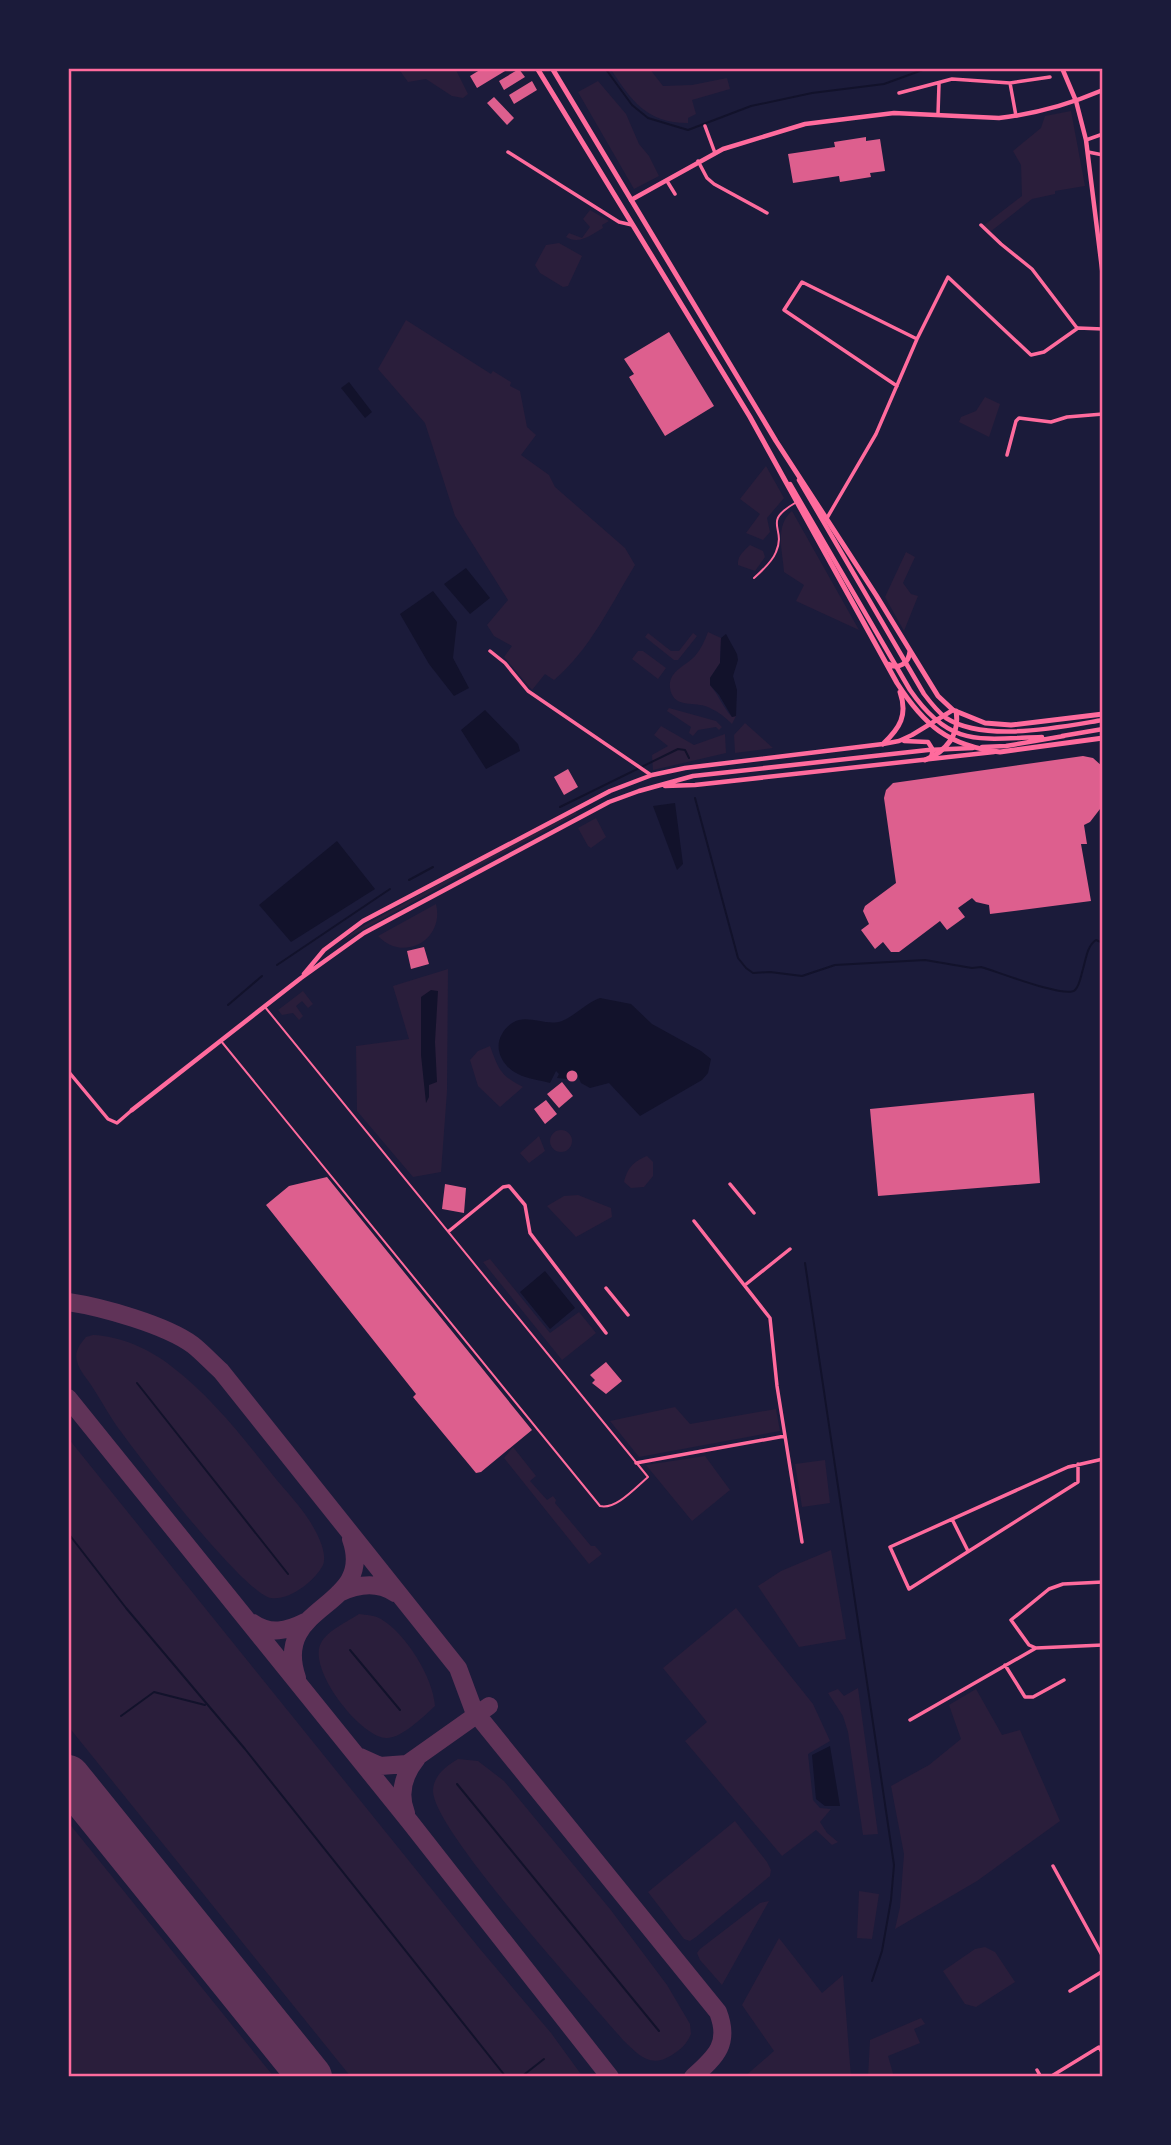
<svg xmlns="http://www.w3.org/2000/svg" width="1171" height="2145" font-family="'Roboto Serif',serif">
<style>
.green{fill:#2a1e3b}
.water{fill:#12122b}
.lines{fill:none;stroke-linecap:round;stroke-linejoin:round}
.stream{stroke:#12122b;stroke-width:2}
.taxiway{stroke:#603358;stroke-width:18}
.runway{stroke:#603358;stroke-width:44}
.building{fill:#dd5f8e}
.service{stroke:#ff6b9d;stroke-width:2}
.minor{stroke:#ff6b9d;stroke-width:3.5}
.tertiary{stroke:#ff6b9d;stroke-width:4.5}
.secondary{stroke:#ff6b9d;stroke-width:4.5}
.primary{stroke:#ff6b9d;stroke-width:5}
.neatline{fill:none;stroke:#ff6b9d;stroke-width:2.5}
</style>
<rect width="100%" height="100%" fill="#1b1b3a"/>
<path class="green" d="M398,68H455L468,94L463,98L452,96L426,79L408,82Z
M610,68H649L663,86L692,85L727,78L730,89L692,100L696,114L688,118V123C646,123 631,100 610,68Z
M598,81L626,114L639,144L649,156L659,176L634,189L578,92Z
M1071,111L1085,186L1055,191V194L1032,199L990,232L983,226L1022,196L1021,165L1013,151L1041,128L1045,116Z
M590,210L609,221L602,225L603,228C591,235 579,245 566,237L569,233L582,238L590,227L583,219Z
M559,243L582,256L568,286L563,287L540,273L535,265L546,245Z
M406,320L491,374L493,371L511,382L510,386L520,391L527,427L536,435L521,455L549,475L555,487L625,548L635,565C611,604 590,650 554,680L545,674L532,690L504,657L512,646L494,636L487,625L508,600L455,516L425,423L378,369Z
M985,397L1000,404L989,437L959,422L961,417L976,411Z
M766,466L784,498L767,518L770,532L763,540L746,533L760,514L740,499Z
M792,511L859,630L796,601L804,585L784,572C783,553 774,526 792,511Z
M750,545L763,551L765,557L755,571L738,565C737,556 744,551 750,545Z
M906,552L915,557L903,583L911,594L918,596L904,631L885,597Z
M708,632L721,638L720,663L710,678V685C719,695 723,708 732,717L736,716L732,724C724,716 716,710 705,706C692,702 673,708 670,688C668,671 686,666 695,656C701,649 705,640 708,632Z
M648,633L671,651H679L693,633L697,636L678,660H674L645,637Z
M638,651H643L666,668L658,679L632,659Z
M669,708L716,721L722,727L719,730L716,727L698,730L693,736L689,733L691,727L667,711Z
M745,723L773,748L735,753L734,735Z
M661,726L694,745L725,734L726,753L653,770L652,755L668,746L654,735Z
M575,811L577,814L469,871L468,868Z
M596,818L606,837L591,848L588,846L578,828Z
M464,870L466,873L342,941L356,930Z
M436,904C445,940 403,963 378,936Z
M448,969L447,1091L441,1172L413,1177L357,1111L356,1046L409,1039L393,986Z
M303,991L313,1004L308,1008L302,1001L296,1006L303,1016L299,1020L293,1013L282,1015L278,1010Z
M490,1046C499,1070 500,1075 523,1087L500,1107L478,1086L470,1060L478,1051Z
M550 1141a11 11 0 1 1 22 0a11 11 0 1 1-22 0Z
M539,1136L545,1151L529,1163L520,1153Z
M647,1156L653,1162V1176L644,1187L631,1188L624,1182C628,1167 633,1162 647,1156Z
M578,1195L611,1208L612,1217L576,1237L547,1206L564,1196Z
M490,1259L550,1333L579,1312L596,1333L562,1360L483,1262Z
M93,1335C120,1336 150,1349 171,1366C211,1396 245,1440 276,1479C287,1492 300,1506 309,1520C316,1531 328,1552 323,1565C315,1581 289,1601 271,1598C244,1593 142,1461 122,1433C111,1419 103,1403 93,1388C88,1379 79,1371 77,1361C74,1352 80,1344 86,1337Z
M675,1407L690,1424L776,1409L780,1431L639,1457L610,1421Z
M68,1438L480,1949L551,2033L583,2077H351L68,1726Z
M513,1447L536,1476L530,1481L547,1500L553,1496L556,1500L555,1503L591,1546H595L602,1554L589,1564L504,1458Z
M705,1456L730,1490L692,1521L646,1465Z
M825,1460L830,1503L802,1507L795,1464Z
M831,1550L846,1639L799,1647L758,1586L781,1571Z
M736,1608L813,1704L830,1741L808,1754L813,1800L820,1808L831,1809L820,1822L827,1833L838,1842L832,1845L816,1830L782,1856L685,1741L707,1722L663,1668Z
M359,1614C366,1615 375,1615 381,1619C406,1634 433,1677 435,1706C424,1716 401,1739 386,1738C359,1736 307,1668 321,1643C328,1630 347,1622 359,1614Z
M858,1688L878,1834L863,1835L848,1732L843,1716L828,1693L838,1689L844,1696Z
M976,1689L1002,1735L1020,1730L1060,1821L977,1881L895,1929L900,1907L904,1854L891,1786L929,1765L961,1739L949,1705Z
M458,1759L478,1761L504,1781L610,1909L667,1985L690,2024L691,2034C687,2044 680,2050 672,2055C650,2069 639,2055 623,2040C590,2001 433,1830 433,1791C433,1776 446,1766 458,1759Z
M735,1821L767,1862L771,1870L770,1876L696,1937L690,1941L684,1939L648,1892Z
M68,1822L274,2077H68Z
M859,1891L879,1894L872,1939L857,1938Z
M769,1901L722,1985L700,1960L697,1953L700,1949L760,1903Z
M779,1938L822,1993L843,1975L851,2077H744L774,2051L742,2005Z
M985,1947L995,1952L1015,1982L976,2007L965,2004L943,1971L975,1949Z
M921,2018L925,2024L914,2029L920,2043L888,2056L894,2077H868L870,2040Z"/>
<path class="water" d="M349,382L372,412L365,418L341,388Z
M466,568L490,598L470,614L444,584Z
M433,591L457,622L453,658L469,688L454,696L429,664L400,614Z
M726,634L737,654L738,660L733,676L737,690L736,716L732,717L719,695L710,685V678L720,663L721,638Z
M485,710L518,744L520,751L486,769L461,730Z
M675,803L683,864L677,870L653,806Z
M337,841L375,889L291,942L259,905Z
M431,990L438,991L435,1042L437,1082L429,1085V1097L426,1103L421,1055V997Z
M600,998L631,1004L652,1024L701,1051L711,1059L708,1073L702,1080L640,1116L609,1083L590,1088L581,1083L576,1072L573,1070L567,1074L568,1079L557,1078L559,1074L556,1071L550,1083C540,1080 527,1079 518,1074C503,1067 493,1049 502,1034C505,1028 513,1021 519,1020C533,1017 548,1026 562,1021C576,1015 586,1003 600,998Z
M545,1271L575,1308L550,1329L520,1292Z
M830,1746L840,1806H825L816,1799L812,1755Z"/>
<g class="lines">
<path class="stream" d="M605,68L632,105L648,118L688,130L751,106L812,93L884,84L928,68
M1026,68H1037
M695,798L738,958L746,968L753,973L770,972L802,976L835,965L925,960L972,968L981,967C996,971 1066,999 1075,990C1080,985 1081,975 1083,969C1086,959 1087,946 1096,940L1103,943
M560,807L678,749L685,750L689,758
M409,880L433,867
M277,965L390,889
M228,1005L262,976
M805,1263L894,1865L891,1900L882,1951L872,1981
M137,1383L288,1574
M68,1533L126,1608L245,1749L506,2077
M350,1650L400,1710
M121,1716L154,1692L205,1705
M457,1784L659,2031
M521,2077L544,2059"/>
<path class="taxiway" d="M68,1302C102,1307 166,1325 193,1345C203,1353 212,1363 221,1371L458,1668L474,1711L718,2012C730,2043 717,2056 693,2077
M68,1398L410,1822L610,2077
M339,1593C358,1584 377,1581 395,1593
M253,1623C270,1635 287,1631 305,1622
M297,1678C271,1602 376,1610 351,1539
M360,1757L380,1766L407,1764L489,1706
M406,1813C398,1793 404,1774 417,1758"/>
<path class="runway" d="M68,1777L310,2077"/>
</g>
<path class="building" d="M483,68H510L477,88L470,76Z
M519,69L525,77L504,90L499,81Z
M532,81L537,90L514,104L509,95Z
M494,97L514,118L507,125L487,103Z
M866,137V141L880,139L885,171L870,173L871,177L840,182L839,176L793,183L788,154L835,147L834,142Z
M669,332L714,406L665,436L629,377L634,374L624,359Z
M1083,756L1093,758L1103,767V793L1100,809L1090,822L1084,825L1087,844H1081L1091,901L990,914L989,905L976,902L972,898L958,908L965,917L947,930L940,921L899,952H891L883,942L875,949L861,930L869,924L863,911L865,906L896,883L884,798L886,790L893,783Z
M568,769L578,787L564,795L554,777Z
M424,947L429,964L411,969L407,951Z
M566.5 1076a5.5 5.5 0 1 1 11 0a5.5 5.5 0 1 1-11 0Z
M562,1082L573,1096L559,1108L547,1094Z
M1034,1093L1040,1183L878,1196L870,1109Z
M546,1100L557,1114L545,1124L534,1109Z
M327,1177L532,1430L481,1472L476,1473L413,1397L416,1394L266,1205L289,1186Z
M445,1184L466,1188L464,1213L442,1209Z
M606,1362L622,1381L606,1394L592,1383L595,1380L590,1375Z"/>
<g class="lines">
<path class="service" d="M754,578C762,571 772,562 776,552C787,527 761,523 795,503
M221,1041L600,1506C616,1510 636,1487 648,1477L265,1007"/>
<path class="minor" d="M1010,83L1016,116
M899,93L952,79L1010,83L1050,77
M938,114L939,84
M705,126L715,153
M1086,140L1103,134
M508,152L619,222L632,225
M1088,152L1103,155
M698,161L707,178L714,184L767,213
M667,181L675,194
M981,225L1001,244L1032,269L1077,328
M897,386L784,310L802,282L917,339
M1007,455L1016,421L1019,418L1051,422L1067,417L1103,414
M827,518L876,434L917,339L948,277L1031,355L1044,352L1078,328L1103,329
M490,651L505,663L528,691L651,775
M68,1071L108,1119L117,1123L132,1110
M730,1184L754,1213
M694,1221L770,1318L777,1386L802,1542
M449,1231L503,1187L509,1186L525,1205L530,1233L606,1333
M745,1285L790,1249
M606,1288L628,1315
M636,1463L785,1436
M1078,1464V1482L909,1589L890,1547L1068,1467L1103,1459
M952,1519L968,1551
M1103,1582L1063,1584L1049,1589L1011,1620L1029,1645L1036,1648L1103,1645
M1005,1665L1025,1697H1033L1064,1680
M910,1720L1036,1648
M1053,1866L1103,1957
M1070,1991L1103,1971
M1037,2070L1041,2077
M1050,2077L1099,2047L1103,2054"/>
<path class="tertiary" d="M631,200L723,149L805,124L894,113L999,118C1035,114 1070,104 1103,90"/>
<path class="secondary" d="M1062,68L1076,101L1086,140L1103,277
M799,480L924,694C930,702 938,712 946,718C985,743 1060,727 1103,720
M790,484L910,690C950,748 979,739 1042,737
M1062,736L1103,729
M904,741L928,742L933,750L931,757
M982,747L1006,746L1064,736
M665,786L695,785L994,752
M304,974L324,950L363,921L610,791L652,775L685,768L883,744L899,741L912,735L953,710
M132,1110L301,978L364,933L609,802L639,791L693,776L928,750L973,748"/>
<path class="primary" d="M537,68L750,417L897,683C924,725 948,746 1000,752L1103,738
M552,68L776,441L876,595L938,696L953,710L985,723L1011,725L1103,714
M888,664C899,670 909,663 910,651
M883,744C900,728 908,715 900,692
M925,760C947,751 960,734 956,711"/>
</g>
<rect width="1171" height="2145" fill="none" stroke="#1b1b3a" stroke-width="140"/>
<rect x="70" y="70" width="1031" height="2005" class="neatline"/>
</svg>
